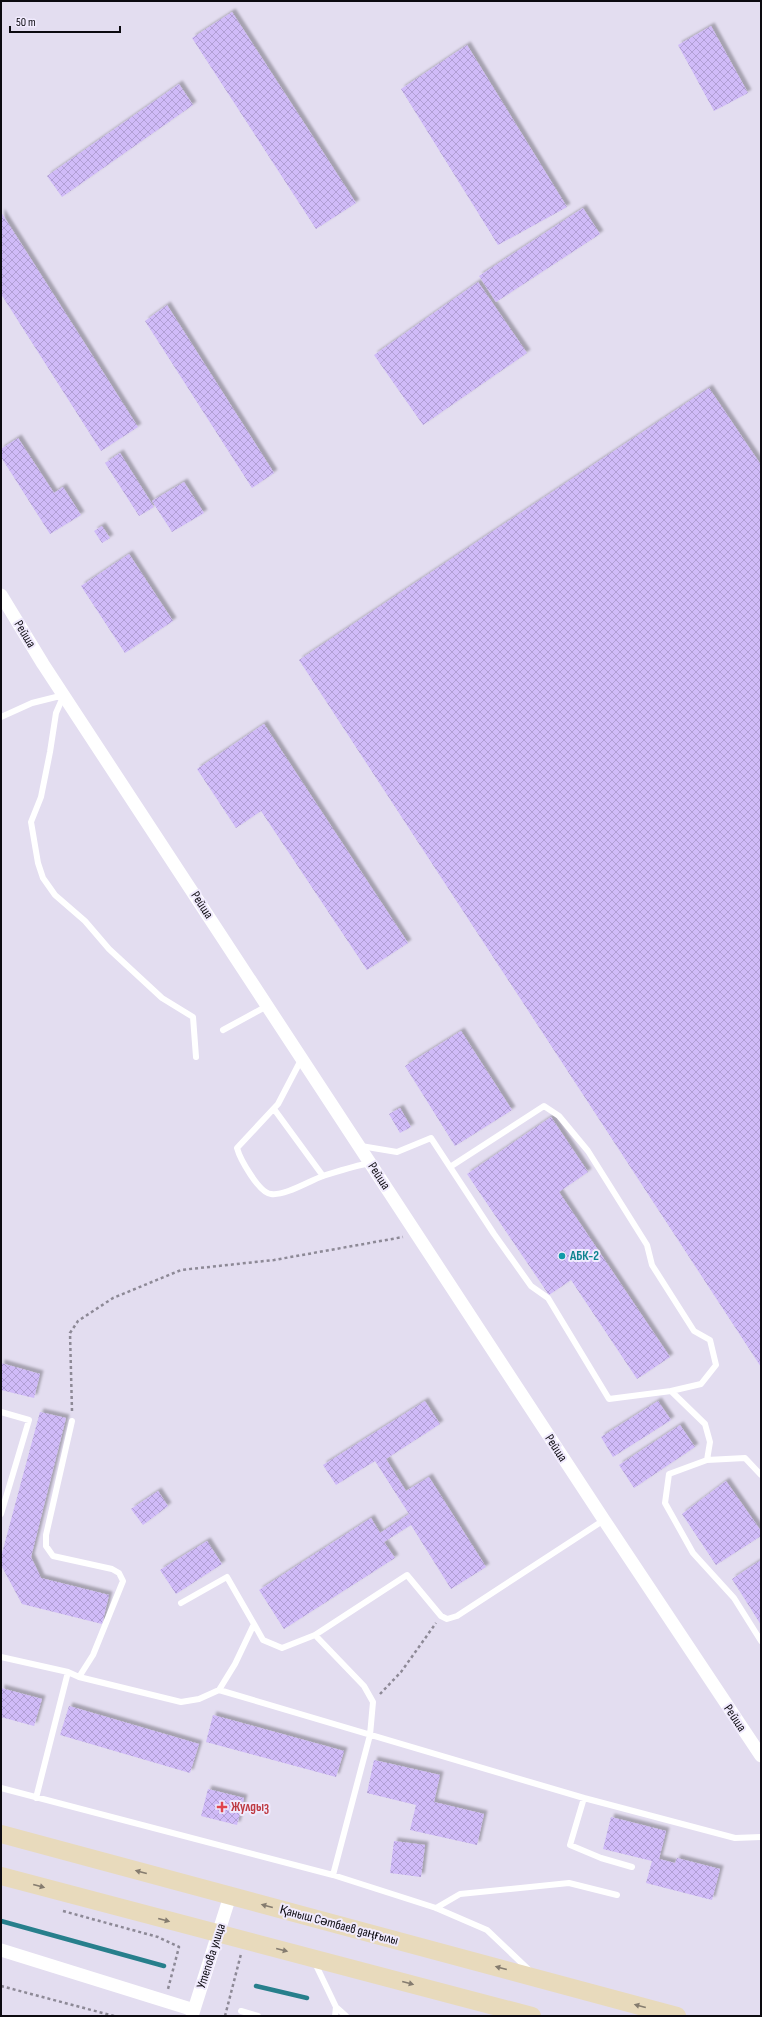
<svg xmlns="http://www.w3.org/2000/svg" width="762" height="2017" font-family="'Sofia Sans Condensed',sans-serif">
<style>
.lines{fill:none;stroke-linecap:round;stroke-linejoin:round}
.stream{stroke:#277f8c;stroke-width:4.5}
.building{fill:url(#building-cross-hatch);filter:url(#shadow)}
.path{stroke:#8d8996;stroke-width:2.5;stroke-dasharray:3 3;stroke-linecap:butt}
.service{stroke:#fff;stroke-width:6}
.minor{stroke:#fff;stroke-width:13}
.secondary{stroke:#e8dabc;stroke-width:18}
.oneway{fill:#857c6f}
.culture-dot{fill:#0f9aa8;stroke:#f0eafd;stroke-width:1.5}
.health-dot{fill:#e0444e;stroke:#f0eafd;stroke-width:1.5}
.labels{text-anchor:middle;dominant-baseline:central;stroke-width:4;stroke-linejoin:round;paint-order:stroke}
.street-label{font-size:13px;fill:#0c0a10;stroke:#f0eafd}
.culture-label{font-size:13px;font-weight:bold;fill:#0d838f;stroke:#f0eafd;text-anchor:start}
.health-label{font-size:13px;font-weight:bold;fill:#be3a42;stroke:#f0eafd;text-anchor:start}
</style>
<defs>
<pattern id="building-cross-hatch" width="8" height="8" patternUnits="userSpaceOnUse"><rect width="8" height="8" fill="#d0bbf8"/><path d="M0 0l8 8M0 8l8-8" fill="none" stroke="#b19fd4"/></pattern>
<filter id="shadow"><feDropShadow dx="3.5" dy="-3.5" stdDeviation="1" flood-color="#0004"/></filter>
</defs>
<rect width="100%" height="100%" fill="#e3ddf0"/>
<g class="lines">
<path class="stream" d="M1,1921L164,1966
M256,1986L307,1998"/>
</g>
<path class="building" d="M232,12L356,203L316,229L192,38Z
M711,26L748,93L714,111L678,45Z
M467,45L567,207L498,245L401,89Z
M179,84L193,105L62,197L47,176Z
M583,208L600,234L496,302L479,276Z
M1,212L138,427L101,451L1,294Z
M478,282L527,353L423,425L374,355Z
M167,305L274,473L252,488L145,321Z
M709,388L761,465V1367L299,660Z
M18,438L54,493L63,487L81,515L50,534L1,457V449Z
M120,453L154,507L139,516L105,463Z
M184,482L204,513L172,532L152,501Z
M102,526L110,538L102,543L94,531Z
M129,554L173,621L125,653L81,586Z
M264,724L408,943L367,970L261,811L236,828L197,769Z
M461,1031L512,1110L455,1146L405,1066Z
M400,1108L411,1127L400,1133L389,1114Z
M551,1117L588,1172L559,1192L670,1357L637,1379L571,1280L549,1295L467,1174Z
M1,1363L40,1374L34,1398L1,1390Z
M425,1401L440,1424L386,1459L406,1491L429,1477L486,1567L451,1589L411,1525L384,1542L395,1558L284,1629L259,1590L371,1518L380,1533L409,1514L375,1461L336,1485L323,1465Z
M658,1401L671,1420L613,1457L601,1437Z
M40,1412L66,1418L31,1557L41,1578L109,1595L102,1624L22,1604L1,1565V1557Z
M680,1425L695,1447L634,1488L619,1465Z
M726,1481L761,1531V1536L716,1565L682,1514Z
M158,1491L168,1506L143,1525L131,1509Z
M207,1541L222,1564L176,1594L160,1570Z
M761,1560V1625L732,1579Z
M1,1688L42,1699L34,1726L1,1717Z
M69,1706L199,1744L190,1773L60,1735Z
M213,1715L344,1751L336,1777L206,1742Z
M374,1760L440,1775L434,1802L484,1814L477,1845L410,1830L416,1805L367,1793Z
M208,1789L244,1798L237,1825L201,1816Z
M611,1817L666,1831L659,1859L675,1863L677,1858L720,1869L712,1900L646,1883L652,1861L603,1849Z
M394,1841L425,1845L421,1877L390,1873Z"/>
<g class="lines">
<path class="path" d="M72,1411L70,1333L78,1321L113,1298L181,1270L274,1260L403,1237
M380,1694L401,1672L436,1623
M63,1911L158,1937L179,1947L168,1989
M1,1986L114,2016
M225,2016L241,1954"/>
<path class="service" d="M63,697L56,713L50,752L41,797L31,822L38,863L43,878L55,895L85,921L109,949L162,998L193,1017L196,1057
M1,717L32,703L64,695
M223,1030L267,1006
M302,1058L278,1104L237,1148C240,1159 259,1193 271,1194C285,1196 309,1181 323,1176C339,1171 354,1166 370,1163
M274,1109L323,1176
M361,1146L397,1152L431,1138L450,1167L544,1106L559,1116L588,1151L647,1245L652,1265L694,1331L710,1340L716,1365L701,1384L671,1391
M450,1167L494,1234L531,1286L548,1298L609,1399L671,1391L705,1424L710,1442L707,1460
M1,1412L29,1420L1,1514
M72,1421L46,1535V1546L53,1556L112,1569L119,1573L123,1581L93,1655L79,1677
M761,1475L745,1458L707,1460L669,1474L665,1503L693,1553L734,1598L761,1641
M181,1603L227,1577L254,1624L235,1664L219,1690
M254,1624L263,1640L282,1648L315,1635L407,1575L441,1616L447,1619L457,1616L604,1520
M315,1635L364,1686L373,1702L370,1735L333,1875
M1,1657L68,1672L79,1677L181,1702L199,1699L219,1690L584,1798L735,1838L761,1837
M1,1788L333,1875L436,1908L487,1930L529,1970
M36,1798L68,1672
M584,1798L570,1845L601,1858L632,1867
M436,1908L460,1894L569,1883L617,1895
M315,1963L336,2007L346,2016
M241,2011L258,2016
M335,2016L336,2007"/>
<path class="minor" d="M1,595L43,664L604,1520L761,1756
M1,1950L194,2010
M192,2016L230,1896"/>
<path class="secondary" d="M1,1834L677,2016
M1,1876L532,2016"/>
</g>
<defs><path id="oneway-solid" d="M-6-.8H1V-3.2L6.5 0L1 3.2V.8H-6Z"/></defs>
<g class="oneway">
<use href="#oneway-solid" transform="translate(141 1872) rotate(-165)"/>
<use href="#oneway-solid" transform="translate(39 1886) rotate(15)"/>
<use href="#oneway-solid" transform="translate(267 1906) rotate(-165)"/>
<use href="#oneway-solid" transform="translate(164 1920) rotate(15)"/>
<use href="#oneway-solid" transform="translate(282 1950) rotate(14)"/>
<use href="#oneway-solid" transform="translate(501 1968) rotate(-165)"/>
<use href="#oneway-solid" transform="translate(408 1983) rotate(15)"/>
<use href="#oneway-solid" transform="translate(640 2006) rotate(-165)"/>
</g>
<circle class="culture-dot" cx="562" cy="1256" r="4"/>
<path class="health-dot" d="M220 1801h4v4h4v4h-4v4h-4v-4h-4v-4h4z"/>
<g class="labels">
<g class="street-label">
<text transform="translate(25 634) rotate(59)">Рейша</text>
<text transform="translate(202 905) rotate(57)">Рейша</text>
<text transform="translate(379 1176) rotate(57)">Рейша</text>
<text transform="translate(556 1448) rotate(57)">Рейша</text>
<text transform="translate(735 1718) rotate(56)">Рейша</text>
<text transform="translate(339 1925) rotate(15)">Қаныш Сәтбаев даңғылы</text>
<text transform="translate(211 1956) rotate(-72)">Утепова улица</text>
</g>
<g class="culture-label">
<text x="570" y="1256">АБК-2</text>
</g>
<g class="health-label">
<text x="231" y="1807">Жулдыз</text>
</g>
</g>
<rect width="762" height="2017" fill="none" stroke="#0c0a10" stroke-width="4"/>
<path d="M10 26v6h110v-6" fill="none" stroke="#0c0a10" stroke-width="2"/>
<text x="16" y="26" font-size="12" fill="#0c0a10" stroke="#f0eafd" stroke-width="3" paint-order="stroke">50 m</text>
</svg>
